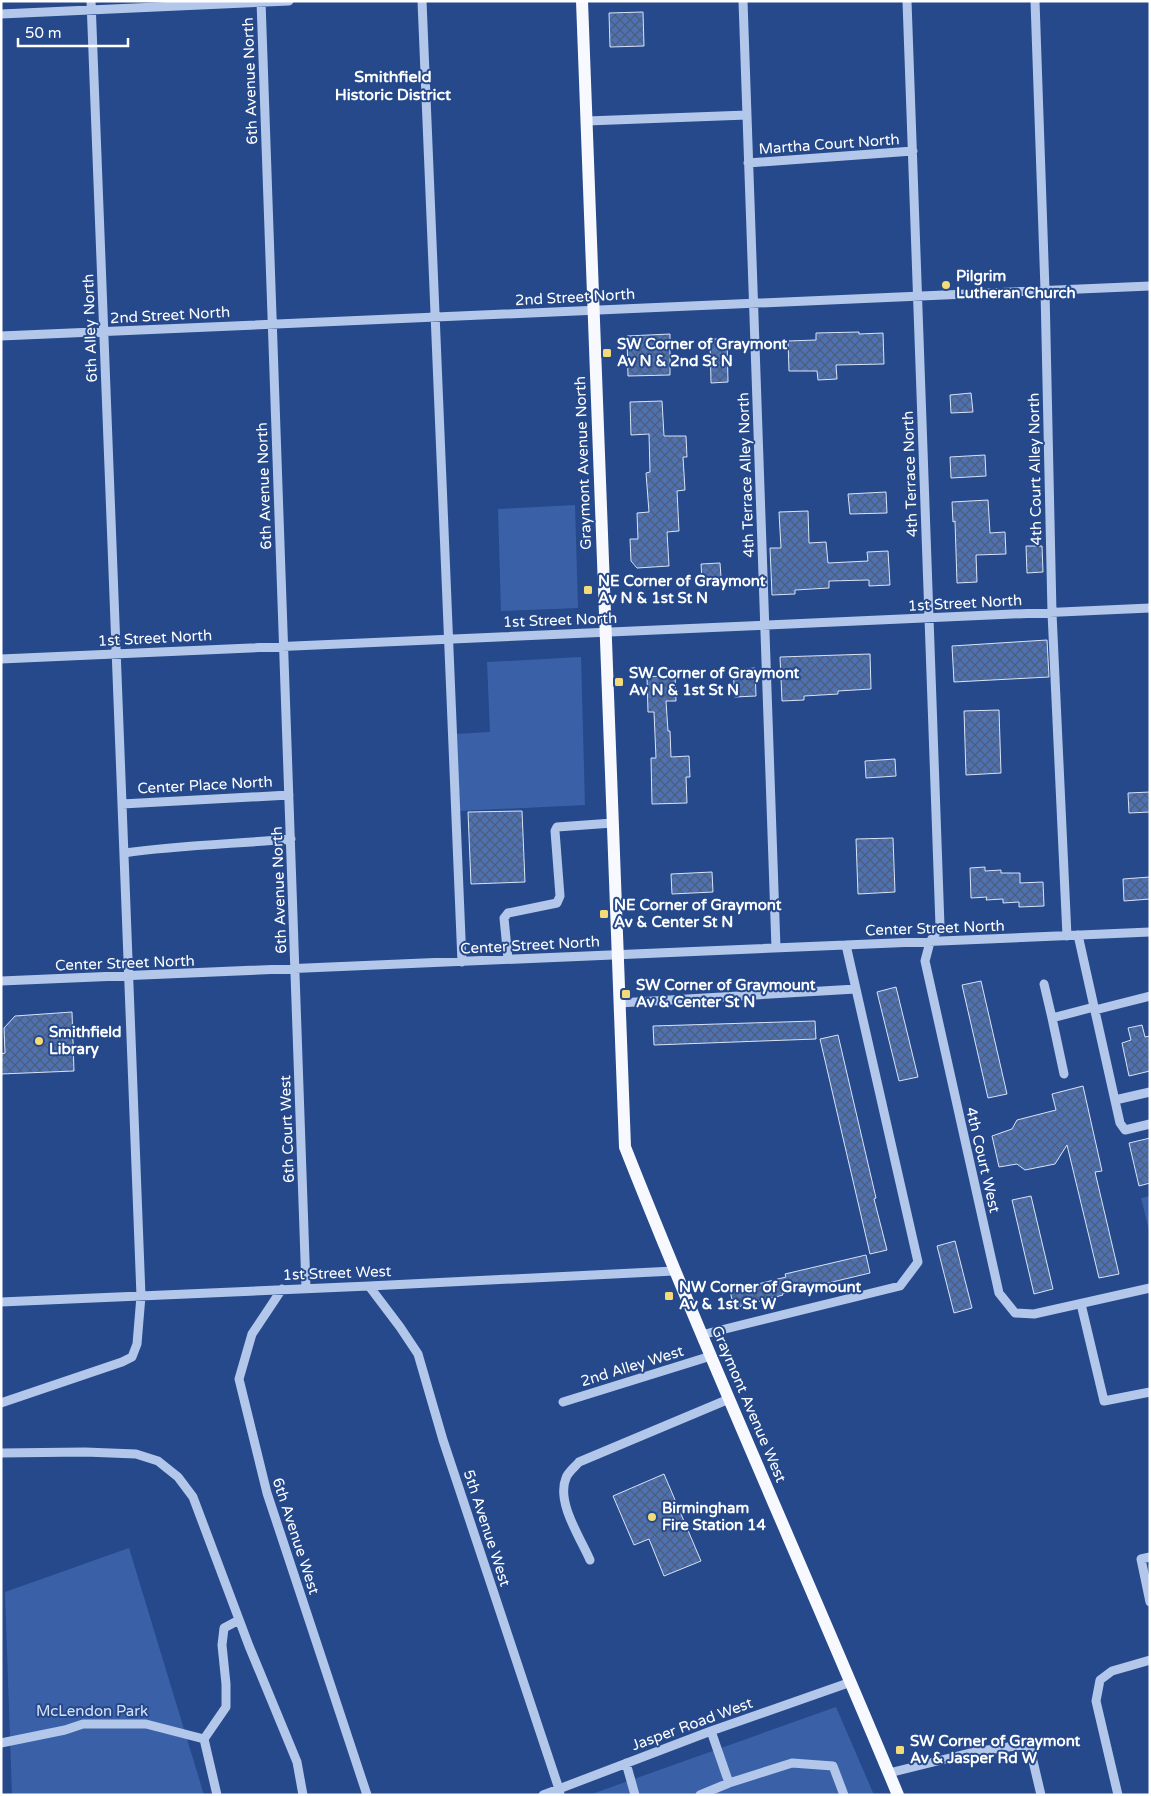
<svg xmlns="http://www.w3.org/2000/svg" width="1151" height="1796" font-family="'Varela Round',sans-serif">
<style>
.green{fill:#3a61a8}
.building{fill:url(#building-cross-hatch);stroke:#d8e3f8}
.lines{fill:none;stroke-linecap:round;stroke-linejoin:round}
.minor{stroke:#b3c7ea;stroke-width:9}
.major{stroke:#f7f9fe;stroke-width:12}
.poi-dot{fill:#f4db78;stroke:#25498b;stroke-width:2}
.labels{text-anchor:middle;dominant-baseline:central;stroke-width:4;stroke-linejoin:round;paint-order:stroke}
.street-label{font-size:15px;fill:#fff;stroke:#25498b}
.poi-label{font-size:15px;font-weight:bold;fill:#fff;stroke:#25498b;text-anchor:start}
.park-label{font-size:15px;fill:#d8e3f8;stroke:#25498b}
.neighbourhood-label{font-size:16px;font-weight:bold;fill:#fff;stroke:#25498b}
</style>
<defs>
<pattern id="building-cross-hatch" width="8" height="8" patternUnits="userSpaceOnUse" patternTransform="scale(1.25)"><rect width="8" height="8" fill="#4e71b2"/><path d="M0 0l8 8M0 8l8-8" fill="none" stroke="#4d5d7a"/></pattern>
</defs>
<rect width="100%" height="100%" fill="#25498b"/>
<path class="green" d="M575,505L578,608L501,611L498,509Z
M581,657L585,805L458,811L455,734L490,732L487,662Z
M1150,1196V1234L1141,1198Z
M129,1548L204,1795H12L5,1592Z
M836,1707L874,1795H589Z"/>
<path class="building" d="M643,12L644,46L610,47L609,13Z
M859,332V334L883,333L884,364L836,365L837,379L818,380L817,371H789L788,341L816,340V333Z
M670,334V375L628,376L627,336Z
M710,339H727L728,382L711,383Z
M971,393L973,412L951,413L950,395Z
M662,401L664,436H686L687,457H683L685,490L677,491L679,531L667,532L669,566L637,568L631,561L630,539H638L637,513L649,512L646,473L650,472L649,434L631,435L630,402Z
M985,455L986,476L951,478L950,457Z
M886,492L887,513L850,514L848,494Z
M988,500L990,533L1005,532L1006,554L976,555L977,582L957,583L955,521L953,522L952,502Z
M808,511L809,543L826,542L828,563L868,561L867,552L888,551L890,585L869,586V580L829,581V588L795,590V594L772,595L770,548H781L779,512Z
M1026,546H1042L1043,572L1027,573Z
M720,563L721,577L702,579L701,564Z
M1047,640L1049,677L954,682L952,646Z
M870,654L871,689L838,691V694L804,696V700L782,701L780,657Z
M755,668L756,696L735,697L733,670Z
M675,675L676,701H666L668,731H670L671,757L689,756L690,777H686L687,803L652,804L651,758H656L654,712H648L647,677Z
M999,710L1001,773L966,775L964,711Z
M895,759L896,776L866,778L865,761Z
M1150,792V812L1129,813L1128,793Z
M522,811L525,882L471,884L468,812Z
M893,838L895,892L858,894L856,839Z
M985,867V871L1001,870V873H1020V883L1043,882L1044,906L1019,907V902L1003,903V899L986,900L987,897L971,898L970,868Z
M712,872L713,892L672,894L671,874Z
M1150,877V899L1124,901L1123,879Z
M981,981L1007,1094L988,1098L962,985Z
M896,987L918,1077L899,1081L877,992Z
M72,1012L74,1071L1,1074V1054L5,1053L4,1028L15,1016Z
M815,1021L816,1039L654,1045L653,1026Z
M1142,1025L1145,1037L1150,1036V1071L1129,1076L1122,1043L1131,1040L1128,1028Z
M838,1035L876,1198L874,1199L887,1250L870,1254L820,1039Z
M1083,1086L1102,1171L1095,1172L1119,1274L1099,1278L1067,1145L1055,1164L1025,1170L1017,1164L999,1167L992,1136L1012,1129L1017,1120L1056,1110L1052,1094Z
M1150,1138V1183L1139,1186L1129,1143Z
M1031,1196L1053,1289L1034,1294L1012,1200Z
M955,1241L972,1308L954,1313L937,1246Z
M866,1255L870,1273L782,1294L783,1295L734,1308L730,1291L786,1277L785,1274Z
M664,1474L701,1561L664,1576L649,1539L634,1545L613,1496Z"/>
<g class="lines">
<path class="minor" d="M261,1L306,1288
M422,1L462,962
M743,1L776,948
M907,1L940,926L930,942L925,961L999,1293L1015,1313L1034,1314L1150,1288
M1035,1L1045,290L1052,613L1067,936
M1,14L289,1
M587,121L747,115
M748,163L913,151
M1,336L1150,286
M1,659L1150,608
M122,804L289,795
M124,853C179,845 235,844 291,839
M1078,935L1120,1123L1125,1130L1150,1124
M508,959L504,918L508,913L557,903L560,896L555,831L557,827L613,823
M1,981L1150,932
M1044,984L1052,1018
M619,1003L856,989
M1095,1010L1150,996
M1064,1074L1052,1018L1094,1007
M1115,1100L1150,1092
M369,1286L400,1327L418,1354L443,1440L559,1789L560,1795
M282,1289L252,1334L239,1379L267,1493L367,1795
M1,1302L369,1286L674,1271
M1081,1304L1104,1401L1150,1392
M701,1335L900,1286L918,1262L846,945
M563,1402L711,1356
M1,1403L122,1362L132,1357L137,1344L141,1296L91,1
M1,1453L85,1452L136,1454L158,1461L178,1477L193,1497L249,1646L297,1762L303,1795
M1150,1557L1141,1559L1150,1602
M590,1560C580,1537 556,1502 566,1478C568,1472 575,1467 579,1462L729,1399
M204,1739L226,1707V1684L222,1645L224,1628L239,1620
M1,1743L65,1730L83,1724H146L204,1739L217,1795
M626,1763L635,1795
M889,1773L974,1752L1029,1744L1041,1795
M729,1783L792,1763L833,1766L844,1795
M543,1795L711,1731L851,1682
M700,1795L729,1783L711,1731
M1118,1795L1096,1701L1100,1680L1112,1671L1150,1660"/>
<path class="major" d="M582,1L625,1147C711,1365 808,1578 898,1795"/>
</g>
<g class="poi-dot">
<circle cx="946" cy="285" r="5"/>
<rect x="602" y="348" width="10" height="10" rx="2.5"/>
<rect x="583" y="585" width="10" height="10" rx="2.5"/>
<rect x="614" y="677" width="10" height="10" rx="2.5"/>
<rect x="599" y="909" width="10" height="10" rx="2.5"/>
<rect x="621" y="989" width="10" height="10" rx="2.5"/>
<circle cx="39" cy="1041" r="5"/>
<rect x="664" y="1291" width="10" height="10" rx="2.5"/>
<circle cx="652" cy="1517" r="5"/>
<rect x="895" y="1745" width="10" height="10" rx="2.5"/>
</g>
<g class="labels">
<g class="street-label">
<text transform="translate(250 81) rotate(-92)">6th Avenue North</text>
<text transform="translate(829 144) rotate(-4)">Martha Court North</text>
<text transform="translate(575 297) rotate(-3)">2nd Street North</text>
<text transform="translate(170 315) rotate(-3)">2nd Street North</text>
<text transform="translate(90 328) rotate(-92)">6th Alley North</text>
<text transform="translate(583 463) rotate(-92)">Graymont Avenue North</text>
<text transform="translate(1035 469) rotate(-91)">4th Court Alley North</text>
<text transform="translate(910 474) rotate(-92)">4th Terrace North</text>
<text transform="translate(746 475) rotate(-92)">4th Terrace Alley North</text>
<text transform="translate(264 486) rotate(-92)">6th Avenue North</text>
<text transform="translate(965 603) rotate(-3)">1st Street North</text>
<text transform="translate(560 620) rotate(-2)">1st Street North</text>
<text transform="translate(155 638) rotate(-3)">1st Street North</text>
<text transform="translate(205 785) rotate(-3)">Center Place North</text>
<text transform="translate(279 890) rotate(-92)">6th Avenue North</text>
<text transform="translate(935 928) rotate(-2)">Center Street North</text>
<text transform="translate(530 945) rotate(-3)">Center Street North</text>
<text transform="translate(125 963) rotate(-2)">Center Street North</text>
<text transform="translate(287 1129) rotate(-92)">6th Court West</text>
<text transform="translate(983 1160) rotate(77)">4th Court West</text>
<text transform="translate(337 1273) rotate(-2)">1st Street West</text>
<text transform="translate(632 1366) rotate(-17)">2nd Alley West</text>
<text transform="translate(749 1404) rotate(67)">Graymont Avenue West</text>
<text transform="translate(487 1528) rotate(72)">5th Avenue West</text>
<text transform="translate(296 1536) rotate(72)">6th Avenue West</text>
<text transform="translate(692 1724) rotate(-20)">Jasper Road West</text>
</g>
<g class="poi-label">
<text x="956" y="276">Pilgrim<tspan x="956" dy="17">Lutheran Church</tspan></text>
<text x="617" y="344">SW Corner of Graymont<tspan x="617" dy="17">Av N &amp; 2nd St N</tspan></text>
<text x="598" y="581">NE Corner of Graymont<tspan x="598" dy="17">Av N &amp; 1st St N</tspan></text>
<text x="629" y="673">SW Corner of Graymont<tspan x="629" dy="17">Av N &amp; 1st St N</tspan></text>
<text x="614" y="905">NE Corner of Graymont<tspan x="614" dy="17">Av &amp; Center St N</tspan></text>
<text x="636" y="985">SW Corner of Graymount<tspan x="636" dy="17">Av &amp; Center St N</tspan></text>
<text x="49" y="1032">Smithfield<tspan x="49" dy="17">Library</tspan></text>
<text x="679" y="1287">NW Corner of Graymount<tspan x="679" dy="17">Av &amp; 1st St W</tspan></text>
<text x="662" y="1508">Birmingham<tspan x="662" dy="17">Fire Station 14</tspan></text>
<text x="910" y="1741">SW Corner of Graymont<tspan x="910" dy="17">Av &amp; Jasper Rd W</tspan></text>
</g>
<g class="park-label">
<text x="92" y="1711">McLendon Park</text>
</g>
<g class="neighbourhood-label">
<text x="393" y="77">Smithfield<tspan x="393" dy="18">Historic District</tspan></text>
</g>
</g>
<rect width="1151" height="1796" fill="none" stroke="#ffffff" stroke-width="5"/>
<path d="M18 38v8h110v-8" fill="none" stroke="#ffffff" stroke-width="2.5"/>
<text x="25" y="38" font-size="15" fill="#ffffff" stroke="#25498b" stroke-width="4" paint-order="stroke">50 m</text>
</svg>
